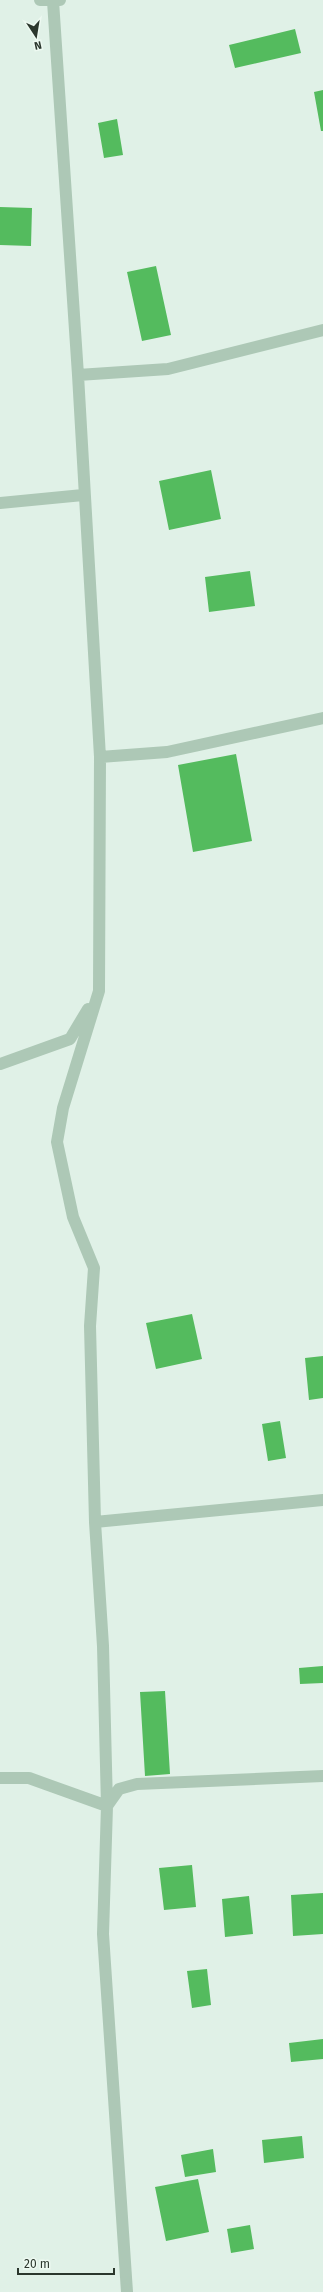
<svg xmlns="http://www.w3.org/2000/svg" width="323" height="2292" font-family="'Fira Sans',sans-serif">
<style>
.building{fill:#54bb5e}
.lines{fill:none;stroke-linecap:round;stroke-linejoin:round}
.street{stroke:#adc8b6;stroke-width:12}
</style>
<rect width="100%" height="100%" fill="#e0f1e7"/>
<path class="building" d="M295,29L301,53L235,68L229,45Z
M323,90V131H321L314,92Z
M117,119L123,155L104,158L98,123Z
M0,207L32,208L31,246L0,245Z
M156,266L171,335L142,341L127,272Z
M211,470L221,519L169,530L159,481Z
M250,571L255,606L209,612L205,577Z
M236,754L252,841L193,852L178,765Z
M192,1314L202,1359L156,1369L146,1323Z
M323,1356V1398L309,1400L305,1358Z
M280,1421L286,1458L268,1461L262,1424Z
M323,1666V1683L300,1684L299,1668Z
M165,1691L170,1774L145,1776L140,1692Z
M192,1865L196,1907L164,1910L159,1868Z
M323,1893V1934L293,1936L291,1895Z
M249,1896L253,1934L225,1937L222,1899Z
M207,1969L211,2005L192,2008L187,1971Z
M323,2039V2059L291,2062L289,2043Z
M302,2136L304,2158L264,2163L262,2140Z
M213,2149L216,2172L185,2177L181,2155Z
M198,2179L209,2232L166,2241L155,2187Z
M250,2225L254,2249L231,2253L227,2229Z"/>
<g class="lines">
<path class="street" d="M40,0H60
M78,375L168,369L323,330
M0,503L83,495
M100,757L167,752L323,718
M0,1064L70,1039L88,1009
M95,1522L323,1500
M0,1778H29L107,1806L103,1646L95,1522L90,1326L94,1268L73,1217L57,1142L63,1108L99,991L100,757L78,375L53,1
M127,2292L103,1934L107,1806L119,1789L137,1784L323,1776"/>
</g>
<g transform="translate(36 36) rotate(168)" stroke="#edf9f1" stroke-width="3" paint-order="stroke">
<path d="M0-3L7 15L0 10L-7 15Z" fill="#2b372d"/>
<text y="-6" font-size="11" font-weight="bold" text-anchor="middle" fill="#2b372d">N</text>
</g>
<path d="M18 2268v6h96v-6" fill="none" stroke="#2b372d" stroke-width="2"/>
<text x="24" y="2268" font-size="12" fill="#2b372d" stroke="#edf9f1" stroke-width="3" paint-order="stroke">20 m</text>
</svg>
